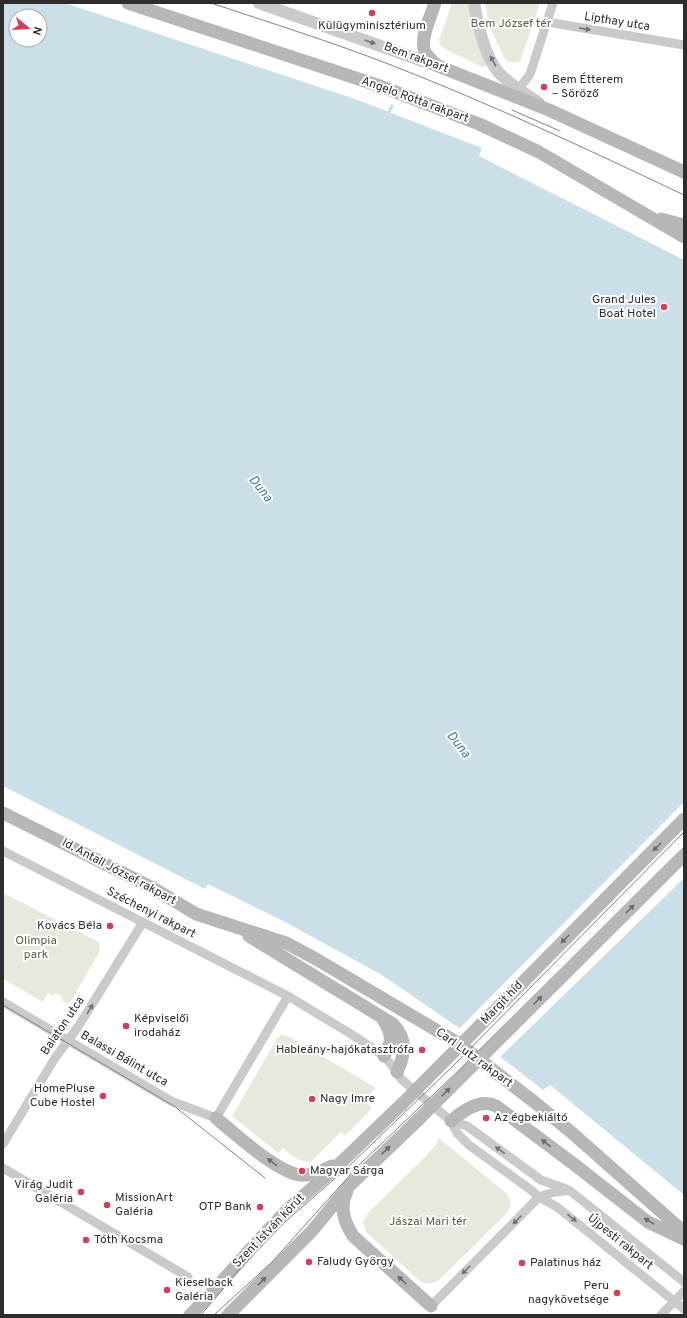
<svg xmlns="http://www.w3.org/2000/svg" width="687" height="1318" font-family="Overpass,sans-serif">
<style>
.green{fill:#e5eadc}
.water{fill:#cadfe8;fill-rule:evenodd}
.pier{fill:#fff}
.lines{fill:none;stroke-linecap:round;stroke-linejoin:round}
.stream{stroke:#cadfe8;stroke-width:3.5}
.minor{stroke:#cacaca;stroke-width:9}
.tertiary{stroke:#cacaca;stroke-width:12}
.secondary{stroke:#b7b7b7;stroke-width:13}
.tram{stroke:#828282;stroke-width:1}
.secondary-bridge{stroke:#b7b7b7;stroke-width:13}
.oneway{fill:#747474}
.oneway2{fill:#6b6b6b}
.poi-dot{fill:#d43f58;stroke:#fff;stroke-width:1.5}
.labels{text-anchor:middle;dominant-baseline:central;stroke-width:4;stroke-linejoin:round;paint-order:stroke}
.street-label{font-size:12px;fill:#2d2d2d;stroke:#fff}
.park-label{font-size:12px;fill:#54653f;stroke:#fff}
.poi-label{font-size:12px;fill:#2d2d2d;stroke:#fff;text-anchor:start}
.water-label{font-size:13px;font-style:italic;fill:#437388;stroke:#fff}
</style>
<rect width="100%" height="100%" fill="#fff"/>
<path class="green" d="M452,3H469C472,26 477,45 489,65L482,67L445,49L440,45L439,40Z
M485,3H540L520,62L514,63L506,61L490,28Z
M3,893L99,942L100,951L69,1004L61,1000L63,997L55,993L54,996L48,993L43,1002L3,979Z
M282,1035L288,1036L376,1088L364,1100L372,1108L345,1136L341,1132L311,1162C299,1162 292,1156 283,1148L278,1153L232,1116L278,1037Z
M439,1138L507,1194L511,1203L508,1212L439,1280L429,1284L421,1282L366,1232L363,1222L369,1212L423,1159L435,1146Z"/>
<path class="water" d="M3,3H65L355,99L482,148L479,156L684,260V1195L550,1085L543,1090L494,1052L382,975L285,922L208,884L205,889L3,786ZM16,16H40V40H16Z"/>
<path class="pier" d="M684,802V878L499,1058L459,1029Z"/>
<g class="lines">
<path class="stream" d="M388,114L392,106"/>
<path class="minor" d="M547,22L684,45
M513,90L519,89L530,74L553,3
M3,851L288,996L351,1034L384,1056L397,1072L401,1079L451,1121L457,1133L469,1145L531,1190L539,1197L557,1207L684,1309
M3,1002L171,1101L216,1118L288,996
M451,1121L467,1126L541,1180L569,1190L684,1282
M3,1144L55,1058L78,1027L143,922
M3,1168L188,1277
M431,1306L539,1197L554,1192L565,1191
M661,1315L684,1291"/>
<path class="tertiary" d="M259,3L437,66
M474,3C477,23 485,57 499,73C511,85 526,94 539,103"/>
<path class="secondary" d="M128,3L380,86L479,124L539,152L684,237
M435,3C431,16 419,40 425,52C428,58 434,62 438,66L549,110L684,172
M661,219L684,225
M3,813L153,888L196,914L286,943L316,959L458,1043L533,1101L571,1132L684,1232
M249,936L393,1024C408,1040 405,1054 397,1072
M524,981L684,819
M384,1021C393,1036 392,1041 384,1056
M216,1118C235,1134 277,1172 300,1175C311,1176 322,1171 332,1166
M451,1121C463,1111 480,1098 496,1106L575,1165L648,1222L684,1239
M347,1191C339,1208 344,1221 353,1236L431,1306
M190,1315L207,1298L257,1242L287,1210L332,1171L402,1104
M228,1315L312,1231L348,1187L418,1120"/>
<path class="tram" d="M211,3C271,23 332,42 391,65C491,104 587,149 684,195
M512,110L560,131
M3,1005L174,1106L265,1178
M201,1315L243,1265L285,1222L348,1167L454,1065L684,832
M214,1315L272,1262L359,1165L459,1070L684,847"/>
<path class="secondary-bridge" d="M402,1104L524,981
M418,1120L684,855"/>
</g>
<defs><path id="oneway-solid" d="M-6-.8H1V-3.2L6.5 0L1 3.2V.8H-6Z"/></defs>
<g class="oneway">
<use href="#oneway-solid" transform="translate(585 29) rotate(9)"/>
<use href="#oneway-solid" transform="translate(370 42) rotate(19)"/>
<use href="#oneway-solid" transform="translate(493 61) rotate(-119)"/>
<use href="#oneway-solid" transform="translate(90 1009) rotate(-59)"/>
<use href="#oneway-solid" transform="translate(500 1150) rotate(-144)"/>
<use href="#oneway-solid" transform="translate(572 1218) rotate(39)"/>
<use href="#oneway-solid" transform="translate(517 1220) rotate(135)"/>
<use href="#oneway-solid" transform="translate(466 1270) rotate(135)"/>
</g>
<g class="oneway2">
<use href="#oneway-solid" transform="translate(657 847) rotate(135)"/>
<use href="#oneway-solid" transform="translate(630 909) rotate(-45)"/>
<use href="#oneway-solid" transform="translate(565 939) rotate(135)"/>
<use href="#oneway-solid" transform="translate(538 1000) rotate(-45)"/>
<use href="#oneway-solid" transform="translate(446 1092) rotate(-45)"/>
<use href="#oneway-solid" transform="translate(546 1143) rotate(-143)"/>
<use href="#oneway-solid" transform="translate(386 1150) rotate(-44)"/>
<use href="#oneway-solid" transform="translate(272 1162) rotate(-143)"/>
<use href="#oneway-solid" transform="translate(649 1221) rotate(-149)"/>
<use href="#oneway-solid" transform="translate(402 1280) rotate(-138)"/>
<use href="#oneway-solid" transform="translate(262 1281) rotate(-45)"/>
</g>
<g class="poi-dot">
<circle cx="372" cy="13" r="4"/>
<circle cx="544" cy="87" r="4"/>
<circle cx="664" cy="307" r="4"/>
<circle cx="110" cy="926" r="4"/>
<circle cx="126" cy="1026" r="4"/>
<circle cx="422" cy="1050" r="4"/>
<circle cx="103" cy="1096" r="4"/>
<circle cx="312" cy="1099" r="4"/>
<circle cx="486" cy="1118" r="4"/>
<circle cx="302" cy="1171" r="4"/>
<circle cx="81" cy="1192" r="4"/>
<circle cx="107" cy="1205" r="4"/>
<circle cx="260" cy="1207" r="4"/>
<circle cx="86" cy="1240" r="4"/>
<circle cx="309" cy="1262" r="4"/>
<circle cx="522" cy="1263" r="4"/>
<circle cx="167" cy="1290" r="4"/>
<circle cx="617" cy="1293" r="4"/>
</g>
<g class="labels">
<g class="street-label">
<text transform="translate(617 22) rotate(9)">Lipthay utca</text>
<text transform="translate(416 58) rotate(20)">Bem rakpart</text>
<text transform="translate(415 100) rotate(20)">Angelo Rotta rakpart</text>
<text transform="translate(119 872) rotate(28)">Id. Antall József rakpart</text>
<text transform="translate(151 913) rotate(27)">Széchenyi rakpart</text>
<text transform="translate(502 1003) rotate(-46)">Margit híd</text>
<text transform="translate(63 1026) rotate(-56)">Balaton utca</text>
<text transform="translate(474 1058) rotate(36)">Carl Lutz rakpart</text>
<text transform="translate(124 1059) rotate(30)">Balassi Bálint utca</text>
<text transform="translate(269 1231) rotate(-46)">Szent István körút</text>
<text transform="translate(620 1242) rotate(39)">Újpesti rakpart</text>
</g>
<g class="park-label">
<text x="511" y="24">Bem József tér</text>
<text x="36" y="941">Olimpia<tspan x="36" dy="14">park</tspan></text>
<text x="428" y="1222">Jászai Mari tér</text>
</g>
<g class="poi-label">
<text x="372" y="26" text-anchor="middle">Külügyminisztérium</text>
<text x="552" y="80">Bem Étterem<tspan x="552" dy="14">– Söröző</tspan></text>
<text x="656" y="300" text-anchor="end">Grand Jules<tspan x="656" dy="14">Boat Hotel</tspan></text>
<text x="102" y="926" text-anchor="end">Kovács Béla</text>
<text x="134" y="1019">Képviselői<tspan x="134" dy="14">irodaház</tspan></text>
<text x="414" y="1050" text-anchor="end">Hableány-hajókatasztrófa</text>
<text x="95" y="1089" text-anchor="end">HomePluse<tspan x="95" dy="14">Cube Hostel</tspan></text>
<text x="320" y="1099">Nagy Imre</text>
<text x="494" y="1118">Az égbekiáltó</text>
<text x="310" y="1171">Magyar Sárga</text>
<text x="73" y="1185" text-anchor="end">Virág Judit<tspan x="73" dy="14">Galéria</tspan></text>
<text x="115" y="1198">MissionArt<tspan x="115" dy="14">Galéria</tspan></text>
<text x="252" y="1207" text-anchor="end">OTP Bank</text>
<text x="94" y="1240">Tóth Kocsma</text>
<text x="317" y="1262">Faludy György</text>
<text x="530" y="1263">Palatinus ház</text>
<text x="175" y="1283">Kieselback<tspan x="175" dy="14">Galéria</tspan></text>
<text x="609" y="1286" text-anchor="end">Peru<tspan x="609" dy="14">nagykövetsége</tspan></text>
</g>
<g class="water-label">
<text transform="translate(260 489) rotate(52)">Duna</text>
<text transform="translate(458 745) rotate(52)">Duna</text>
</g>
</g>
<rect width="687" height="1318" fill="none" stroke="#2d2d2d" stroke-width="8"/>
<g transform="translate(28 28) rotate(108)"><circle r="19" fill="#ffffff" stroke="#ababab"/>
<path d="M0-3L7 15L0 10L-7 15Z" fill="#d43f58"/>
<text y="-6" font-size="11" font-weight="bold" text-anchor="middle" fill="#2d2d2d">N</text>
</g>
</svg>
